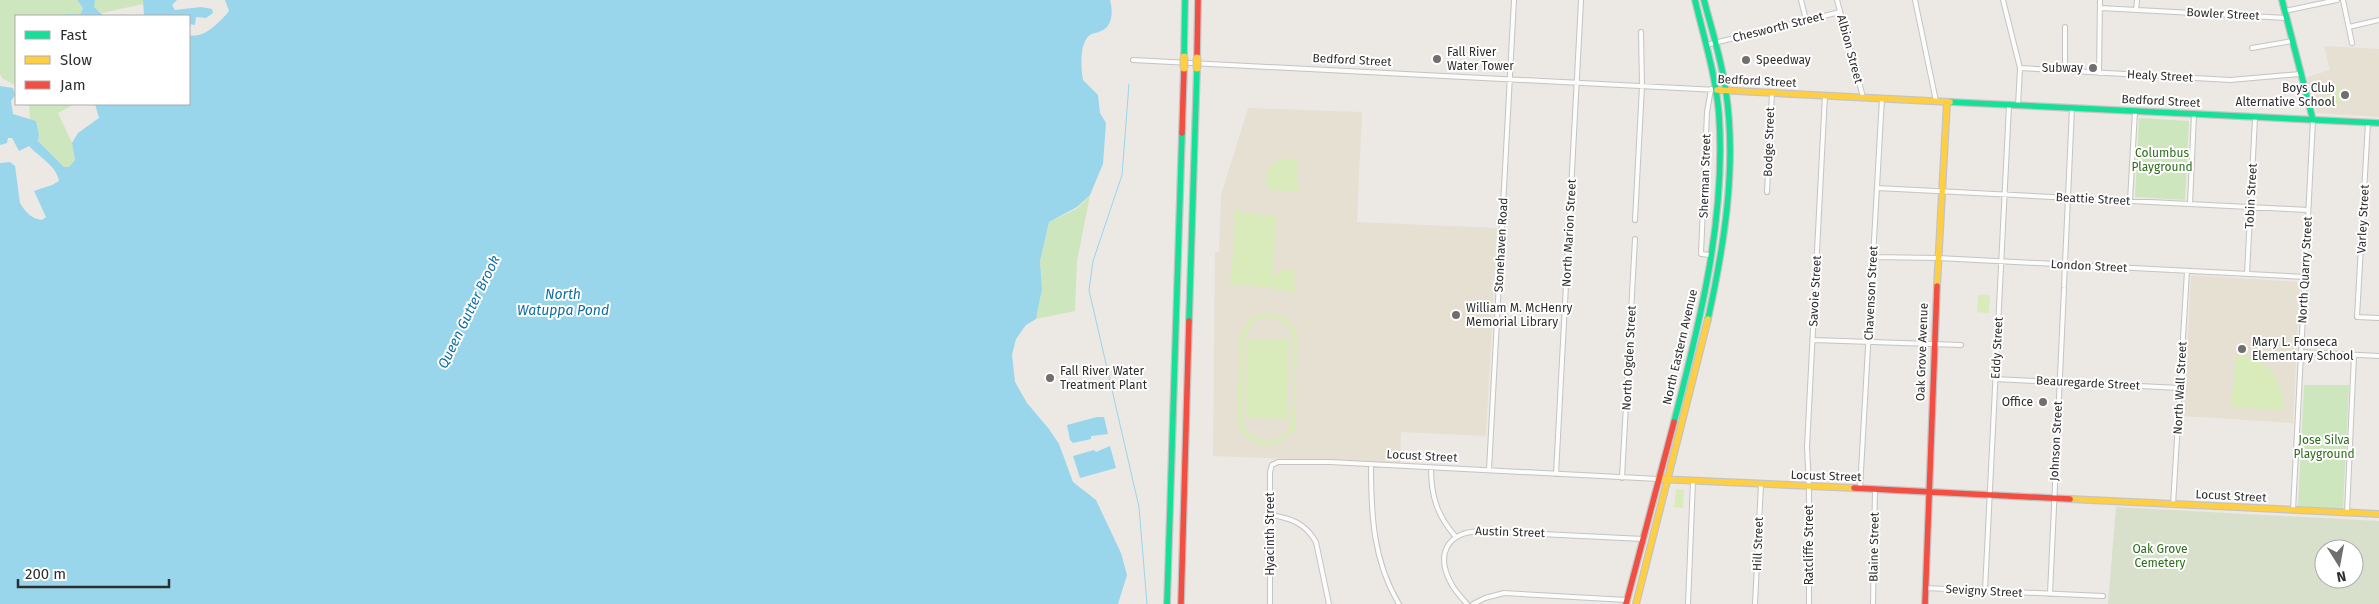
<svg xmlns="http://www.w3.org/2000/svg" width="2379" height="604" font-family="'Fira Sans',sans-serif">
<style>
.education{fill:#e6e0d3}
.green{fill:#cee6be}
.cemetery{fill:#d8e0cc;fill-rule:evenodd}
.pitch{fill:#d9eabb;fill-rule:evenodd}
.water{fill:#99d6ec}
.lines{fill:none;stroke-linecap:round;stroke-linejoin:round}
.stream{stroke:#99d6ec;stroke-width:1}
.street-casing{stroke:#c5c4c5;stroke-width:6}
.fast-casing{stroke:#c5c4c5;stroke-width:8}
.slow-casing{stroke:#c5c4c5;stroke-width:8}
.jam-casing{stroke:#c5c4c5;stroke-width:8}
.street{stroke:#fcfcfb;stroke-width:4}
.fast{stroke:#16e098;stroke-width:5.5}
.slow{stroke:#ffcf43;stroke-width:5.5}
.jam{stroke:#f24e42;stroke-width:5.5}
.slow-bridge-casing{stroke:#c6c5c4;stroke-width:9;stroke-linecap:butt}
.slow-bridge{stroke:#ffcf43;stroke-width:7}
.poi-dot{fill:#706f6e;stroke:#fff;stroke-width:2}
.labels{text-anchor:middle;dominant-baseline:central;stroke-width:4;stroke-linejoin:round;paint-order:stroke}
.street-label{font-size:12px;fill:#2e2e2e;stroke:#fff}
.poi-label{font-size:12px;fill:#2e2e2e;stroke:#fff;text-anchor:start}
.park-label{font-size:12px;fill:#2c6e1b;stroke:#fff}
.water-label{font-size:14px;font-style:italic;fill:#0d6fa3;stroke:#fff}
</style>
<rect width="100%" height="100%" fill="#ece8e4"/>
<path class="education" d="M2324,46L2379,49V117L2317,113L2307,77L2330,70Z
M1248,108L1362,112L1357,222L1497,228L1486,436L1401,432L1400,463L1213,456L1215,252H1219L1221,195Z
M2191,275L2300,282L2293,423L2184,416Z"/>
<path class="green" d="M0,0H77L83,8L80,16L67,14L63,16H16V86L2,78L0,74Z
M95,0H143V4L102,13L94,7L93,2Z
M29,104H70L71,106L58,113L72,143L75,160L69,167H64L38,141L39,134L36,121L30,119Z
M2139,118L2189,121L2185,200L2135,197Z
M1090,195L1077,261L1075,311L1036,319L1042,289L1040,261L1049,222L1078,208Z
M2304,385H2349L2343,509L2298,507Z"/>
<path class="cemetery" d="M2116,507L2379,521V604H2108ZM2324,549H2354V579H2324Z"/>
<path class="pitch" d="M2336,82L2341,103L2330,105L2325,85Z
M1287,158L1298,162V187L1300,190L1298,193L1294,191L1269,190C1262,175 1270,160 1287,158Z
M1236,209L1239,212L1277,217L1272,278L1282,269L1294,270L1295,292L1273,289L1272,284L1271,288L1230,284C1231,271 1238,220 1233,212Z
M1978,295H1990L1989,313L1977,312Z
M1270,313L1286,319L1297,333L1295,434L1291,432L1279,443L1265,446L1252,442L1240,430L1237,416L1240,340C1242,324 1253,313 1270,313ZM1265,317C1281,317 1292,326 1293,342C1293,363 1295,406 1290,424C1282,451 1244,443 1242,417L1245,336L1254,322Z
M1247,339L1289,340L1287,419L1246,418Z
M2236,355C2266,357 2286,380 2283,410L2234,407L2231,404Z
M1676,489L1684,490L1683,508L1674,507Z"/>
<path class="water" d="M77,0H95L94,7L104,16H63L67,14L80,15L83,8Z
M143,0H197H177L172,5L175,10L201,7L212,9L213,13L206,18L196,17L195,25L189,24V16H144Z
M225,0H1110C1113,10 1113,27 1101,31C1097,33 1093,33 1090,35C1079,43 1081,69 1083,80L1098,95L1100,113L1106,123L1103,164L1090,195L1077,207L1049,222L1040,261L1042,289L1036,319L1026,325L1016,339L1012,355L1015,382L1027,403L1049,429L1059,444L1073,482L1096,500L1121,553L1127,575L1118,604H0V163L10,162L15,166L20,203C25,212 32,219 42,220L46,217L34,191L52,185L59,181C56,165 39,157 29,146L19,151L12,138H8L7,143L0,145V86L13,88L15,95L11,101L13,114L36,121L39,134L38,141L64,167H69L75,160L72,143L78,133L99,118L95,104H189V35C204,39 220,22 229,11Z
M1097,417H1104L1108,434L1091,436V439L1073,443L1070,440L1067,425Z
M1110,446L1116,468L1080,478L1073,456L1094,450L1096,452Z"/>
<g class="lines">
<path class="stream" d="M1129,84L1122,175L1093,261L1089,290L1139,507L1147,604"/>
<g class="street-casing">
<path id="street" d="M1801,0L1806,20
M1837,0L1863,97
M1915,0L1936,101
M2003,0L2020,68L2018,106
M2343,0L2352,43
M2100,8L2287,18
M2136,10L2137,0
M2285,11L2337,0
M2349,27L2379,20
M1706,45L1840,12
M2252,48L2292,41
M1133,60L1717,90
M2020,68L2230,80L2300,74
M2065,71V27
M2099,73L2100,0
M2368,122L2357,317L2379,318
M1877,188L2308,210
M1767,192L1772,93
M2130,201L2135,111
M2190,204L2194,114
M1635,220L1642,86L1641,32
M1710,255L1701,254L1707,112L1711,89
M1873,257L1938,258L2305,277
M2247,274L2255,118
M2064,286L2072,108
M1813,340L1961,345
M2301,352L2379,356
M1995,379L2180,388
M1371,465C1371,514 1373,561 1399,604
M1431,468C1431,496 1437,515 1455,536
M1489,470L1514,0
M1556,474L1581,1
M1622,478L1635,239
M1860,489L1882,98
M2173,505L2187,271
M2293,510L2313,120
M2347,513L2354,355
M1270,515C1291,518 1305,523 1316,542L1329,604
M1925,588L2103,596
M1985,590L2009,105
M2050,594L2064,289
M1270,604V472L1272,465L1278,462H1330L1658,479
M1467,604C1462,598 1456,592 1452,585C1435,555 1446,532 1481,531L1643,539
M1473,604L1485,598L1504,593L1627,600
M1688,604L1693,481
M1755,604L1761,484
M1809,604V487L1807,447L1825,95
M1873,604L1875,489"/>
</g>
<g class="fast-casing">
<path id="fast" d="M1704,0C1712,31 1722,61 1726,92C1737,167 1724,246 1708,319
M2282,0L2313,120
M1184,57L1185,0
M1950,102L2379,123
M1189,321L1197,68
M1674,422C1700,322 1726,219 1719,115C1716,76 1704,38 1695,0
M1167,604L1182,133"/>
</g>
<g class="slow-casing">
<path id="slow" d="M1717,90L1950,102
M1937,286L1947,102
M1658,479L1854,488
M2070,499L2379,514
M1636,604L1708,319"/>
</g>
<g class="jam-casing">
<path id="jam" d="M1197,58L1198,0
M1182,133L1184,68
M1854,488L2070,499
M1181,604L1189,321
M1626,604L1674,422
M1925,604L1937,286"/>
</g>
<use href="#street" class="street"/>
<use href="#fast" class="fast"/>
<use href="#slow" class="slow"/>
<use href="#jam" class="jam"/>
<g class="slow-bridge-casing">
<path id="slow-bridge" d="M1184,57V68
M1197,58V68"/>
</g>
<use href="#slow-bridge" class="slow-bridge"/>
</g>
<g class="poi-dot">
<circle cx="1437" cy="59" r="5"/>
<circle cx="1746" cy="60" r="5"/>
<circle cx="2093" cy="68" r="5"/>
<circle cx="2345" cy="95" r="5"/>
<circle cx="1456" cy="315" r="5"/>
<circle cx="2242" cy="349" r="5"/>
<circle cx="1050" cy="378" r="5"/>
<circle cx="2043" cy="402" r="5"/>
</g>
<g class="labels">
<g class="street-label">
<text transform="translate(2223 14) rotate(3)">Bowler Street</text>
<text transform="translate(1778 27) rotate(-14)">Chesworth Street</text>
<text transform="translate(1850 49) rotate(75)">Albion Street</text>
<text transform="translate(1352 60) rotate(3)">Bedford Street</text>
<text transform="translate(2160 76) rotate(3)">Healy Street</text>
<text transform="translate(1757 81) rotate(3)">Bedford Street</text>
<text transform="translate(2161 101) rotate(3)">Bedford Street</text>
<text transform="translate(1769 142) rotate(-88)">Bodge Street</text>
<text transform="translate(1705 176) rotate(-88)">Sherman Street</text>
<text transform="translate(2251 196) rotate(-87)">Tobin Street</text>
<text transform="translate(2093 199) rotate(3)">Beattie Street</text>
<text transform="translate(2363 219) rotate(-87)">Varley Street</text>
<text transform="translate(1569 233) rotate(-87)">North Marion Street</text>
<text transform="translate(1501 245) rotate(-87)">Stonehaven Road</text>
<text transform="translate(2089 266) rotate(3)">London Street</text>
<text transform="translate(2305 270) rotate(-87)">North Quarry Street</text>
<text transform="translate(1815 291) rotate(-87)">Savoie Street</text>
<text transform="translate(1871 293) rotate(-87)">Chavenson Street</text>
<text transform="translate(1680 347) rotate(-77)">North Eastern Avenue</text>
<text transform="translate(1997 348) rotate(-87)">Eddy Street</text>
<text transform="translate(1922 352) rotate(-88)">Oak Grove Avenue</text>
<text transform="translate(1629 358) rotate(-87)">North Ogden Street</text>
<text transform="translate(2088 383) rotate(3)">Beauregarde Street</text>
<text transform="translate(2180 388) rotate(-87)">North Wall Street</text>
<text transform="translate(2056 441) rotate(-87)">Johnson Street</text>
<text transform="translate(1422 456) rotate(3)">Locust Street</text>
<text transform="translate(1826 476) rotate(2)">Locust Street</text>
<text transform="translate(2231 496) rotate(3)">Locust Street</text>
<text transform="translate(1510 532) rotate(2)">Austin Street</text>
<text transform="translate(1270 534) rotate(-90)">Hyacinth Street</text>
<text transform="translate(1758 544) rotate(-88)">Hill Street</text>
<text transform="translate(1809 545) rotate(-90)">Ratcliffe Street</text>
<text transform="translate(1874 547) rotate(-89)">Blaine Street</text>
<text transform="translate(1984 591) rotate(3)">Sevigny Street</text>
</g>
<g class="poi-label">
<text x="1447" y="52">Fall River<tspan x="1447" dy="14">Water Tower</tspan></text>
<text x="1756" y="60">Speedway</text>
<text x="2083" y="68" text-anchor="end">Subway</text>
<text x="2335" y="88" text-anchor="end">Boys Club<tspan x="2335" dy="14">Alternative School</tspan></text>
<text x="1466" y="308">William M. McHenry<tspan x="1466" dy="14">Memorial Library</tspan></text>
<text x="2252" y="342">Mary L. Fonseca<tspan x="2252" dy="14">Elementary School</tspan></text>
<text x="1060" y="371">Fall River Water<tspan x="1060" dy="14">Treatment Plant</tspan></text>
<text x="2033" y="402" text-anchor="end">Office</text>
</g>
<g class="park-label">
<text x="2162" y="153">Columbus<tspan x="2162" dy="14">Playground</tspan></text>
<text x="2324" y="440">Jose Silva<tspan x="2324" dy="14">Playground</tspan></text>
<text x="2160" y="549">Oak Grove<tspan x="2160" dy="14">Cemetery</tspan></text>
</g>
<g class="water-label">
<text x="563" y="294">North<tspan x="563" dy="16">Watuppa Pond</tspan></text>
<text transform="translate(469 312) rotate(-64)">Queen Gutter Brook</text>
</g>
</g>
<rect x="15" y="15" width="175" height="90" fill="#ffffff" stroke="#ababab"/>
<rect x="25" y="31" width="25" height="8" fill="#16e098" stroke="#ababab"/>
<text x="60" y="40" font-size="15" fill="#2e2e2e">Fast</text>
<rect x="25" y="56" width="25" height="8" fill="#ffcf43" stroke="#ababab"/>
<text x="60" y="65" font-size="15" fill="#2e2e2e">Slow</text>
<rect x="25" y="81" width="25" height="8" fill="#f24e42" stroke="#ababab"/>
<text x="60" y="90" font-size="15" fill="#2e2e2e">Jam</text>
<g transform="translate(2339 564) rotate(169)"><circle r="24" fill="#ffffff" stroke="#ababab"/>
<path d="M0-4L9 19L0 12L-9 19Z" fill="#706f6e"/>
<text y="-8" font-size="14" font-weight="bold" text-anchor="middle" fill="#2e2e2e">N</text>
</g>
<path d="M18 579v8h151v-8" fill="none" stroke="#2e2e2e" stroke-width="2.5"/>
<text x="25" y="579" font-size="15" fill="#2e2e2e" stroke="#ffffff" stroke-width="4" paint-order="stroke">200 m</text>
</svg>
